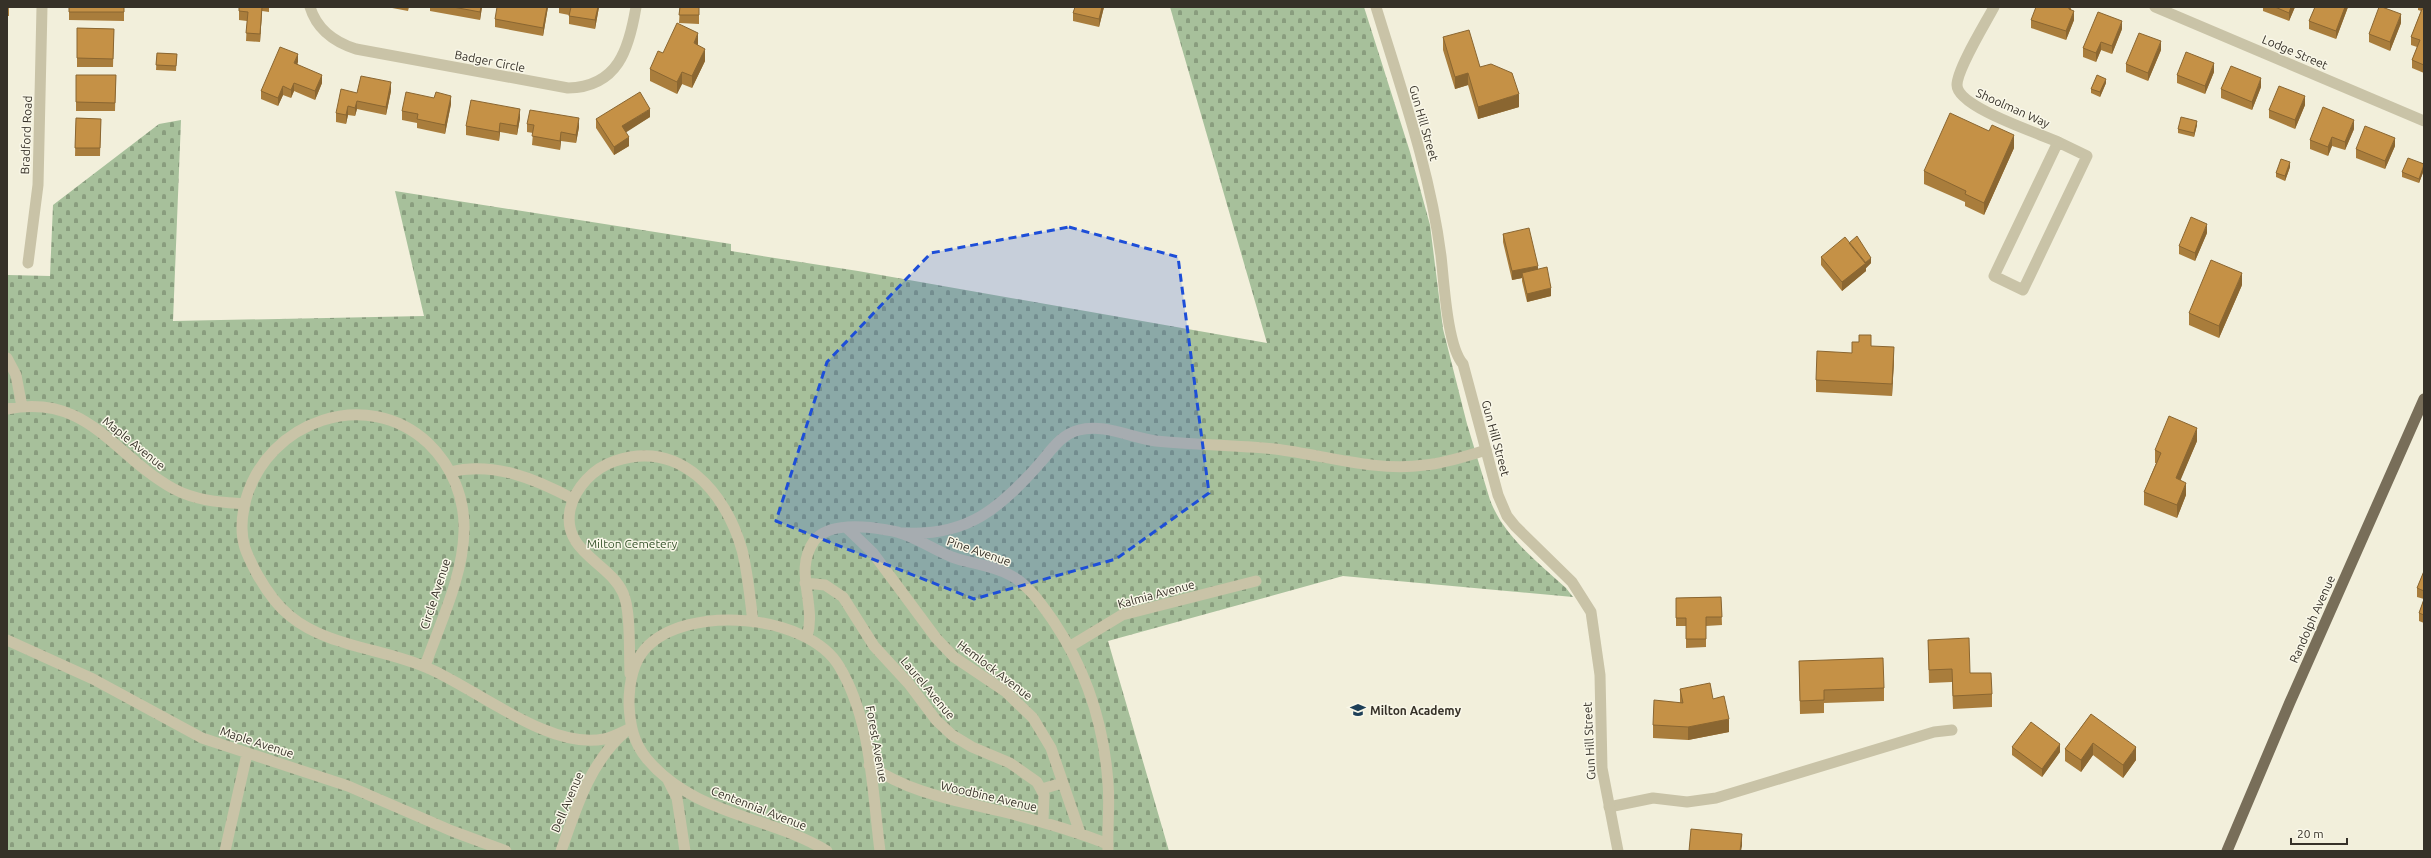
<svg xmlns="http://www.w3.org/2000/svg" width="2431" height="858" font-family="Ubuntu,sans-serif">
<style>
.cemetery{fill:url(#cemetery-stones)}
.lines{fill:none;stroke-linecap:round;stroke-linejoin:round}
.service{stroke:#c9c3a7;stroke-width:11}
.minor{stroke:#c9c3a7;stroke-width:11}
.primary{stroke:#786e59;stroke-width:11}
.wall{fill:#a97d3c}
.shaded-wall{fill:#8a6631}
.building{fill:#c59146;stroke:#8a6631}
.marked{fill:#1d4ed8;fill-opacity:0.2;stroke:#1d4ed8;stroke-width:3;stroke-dasharray:8 5;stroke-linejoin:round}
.labels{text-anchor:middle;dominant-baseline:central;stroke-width:3;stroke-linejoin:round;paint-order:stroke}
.street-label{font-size:12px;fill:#363128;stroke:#f9f7e8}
.park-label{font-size:12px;fill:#37542c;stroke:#f9f7e8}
.poi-label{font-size:12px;font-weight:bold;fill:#363128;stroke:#f9f7e8;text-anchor:start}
</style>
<defs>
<pattern id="cemetery-stones" width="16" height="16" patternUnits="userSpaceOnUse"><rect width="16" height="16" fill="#a7c09b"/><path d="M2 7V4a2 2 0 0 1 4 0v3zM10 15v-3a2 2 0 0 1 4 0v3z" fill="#899d7e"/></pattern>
</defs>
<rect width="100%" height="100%" fill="#f2efdb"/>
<path class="cemetery" d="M1170,7H1364L1410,152L1430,225L1443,329L1467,424L1490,500C1504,537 1538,562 1566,588L1573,597L1343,576L1108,641L1169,851H7V276L8,275L50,276L53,205L159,124L181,120L173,321L424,316L395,191L731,244V251L858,271L1267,343Z"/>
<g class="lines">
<path class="service" d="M2058,142L2087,156L2023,290L1994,276Z
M7,358L16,375L22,407
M7,409C89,393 112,455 174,489C197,501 220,502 245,504
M450,472C493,461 536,479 573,499
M847,528L873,553L936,638L954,657L1006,692L1033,718L1051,748L1080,833
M903,533C967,537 1001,508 1041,462C1052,449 1062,434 1079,430C1103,423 1132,438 1156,441C1196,445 1236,445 1275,449C1324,455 1375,472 1425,465C1446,463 1466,456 1486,450
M805,583L825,585L843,597L874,646L909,684L936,720L952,735L972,747L1010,763L1037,782L1044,795L1043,822
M807,637C817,604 793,571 814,541C828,522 866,526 887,530C910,533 930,548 952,557C971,564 992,565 1010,575C1029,585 1042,605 1054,622C1086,670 1104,726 1108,783C1110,806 1107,828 1108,851
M7,640L93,679L202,738L348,786L452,831L506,851
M1069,647L1122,615L1256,581
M425,666C440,623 463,577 464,531C465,498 452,466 428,443C367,386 268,421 246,499C242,514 240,532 245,548C248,557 253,566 257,574C266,590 276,605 290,616C329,648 385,648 430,669C478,690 550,750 604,739C613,737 622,732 631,728
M630,674C629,654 631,610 623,593C609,562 562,552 570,510C575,487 594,468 615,461C681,439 726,493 742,550C748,573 750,599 753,622
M869,765C909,793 954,800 1000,811C1037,820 1072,830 1108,844
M668,780L677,798L685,851
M1042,789L1062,783
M1609,807L1653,798L1687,802L1716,798L1934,732L1952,730
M225,851L247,754
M561,851C576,809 589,764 624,733
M827,851C768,815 695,816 647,759C633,742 630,725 629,704C629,685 632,664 645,649C686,603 808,614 839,666C872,721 872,790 880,851"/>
<path class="minor" d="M310,7C317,30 334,42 356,49L568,88C618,87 629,49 636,7
M1376,7C1401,89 1430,170 1441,256C1444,281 1447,346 1463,364L1498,495L1507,516L1515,526L1572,582L1591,612L1600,675L1602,768L1618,851
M1994,7C1985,24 1957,69 1957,85C1957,107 2038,133 2058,142
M2155,7L2424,121
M28,263L38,185L42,7"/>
<path class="primary" d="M2227,851L2290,702L2424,399"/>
</g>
<path class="wall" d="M7,7H9V16H7Z
M69,7H124V21L69,20Z
M239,7H269V12L262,11L260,42L246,41L247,21L239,20Z
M387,7H409L408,11Z
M430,7H482L480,20L430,11Z
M548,7L543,36L495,27V19Z
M559,7H599L595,29L569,24V15L559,13Z
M680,7H699V24L679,23Z
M1075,7H1104L1099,27L1073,21V13Z
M2071,7V10L2074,20L2066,40L2031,28V20Z
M2263,7H2295L2289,21L2263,11Z
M2315,7H2348L2336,39L2309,29V21Z
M2418,7H2424V73L2412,68V60L2417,47L2411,45V37L2421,11L2418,10Z
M2401,23L2390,51L2369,42V34Z
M77,28L114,29L113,67H77Z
M2122,29L2112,54L2101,50L2096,62L2083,57V48Z
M1443,37L1480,67L1519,107L1478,119L1468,85L1455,89L1443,50Z
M698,46L705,61L692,88L682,84L677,94L650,81V69L663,53Z
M2161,50L2148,81L2126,72V64Z
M157,53L177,54L176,71L156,70Z
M298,62L297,65L322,83L315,100L294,91L291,98L283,95L278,106L261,99V91Z
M2214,72L2205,94L2177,83V75Z
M76,75H116L115,111H76Z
M2106,83L2100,97L2091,93V89Z
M2261,87L2252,110L2221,98V89Z
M391,91L386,115L357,109L355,116L348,115L346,124L336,122V113L357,93Z
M451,104L445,134L417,128V123L402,120V111Z
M2305,105L2295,129L2269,118V110Z
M650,117L625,132L629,146L614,155L596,128V119Z
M76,118L101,119L100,156H75Z
M520,118L517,135L500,132L499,141L466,135V126Z
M527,124L579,127L576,143L561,141L560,150L532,145L533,133L527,132Z
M2197,125L2194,137L2178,133V129Z
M2354,129L2345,150L2332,146L2328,156L2310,149V140Z
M1989,131L2014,148L1984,215L1965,206V202L1924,184V171Z
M2395,146L2385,169L2356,158V149Z
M2424,164V170L2419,183L2402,177V172Z
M2290,167L2285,181L2276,177V173Z
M2207,233L2195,261L2179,254V246Z
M1503,234L1538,269L1551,296L1527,302L1522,281V278L1512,280L1503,242Z
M1849,243L1871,263L1866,268V271L1842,291L1821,265V257Z
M2242,285L2219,338L2189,325V313Z
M1871,346L1894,360L1892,396L1816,392V380L1852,353Z
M2197,441L2180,480L2186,495L2177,518L2144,505V492L2156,463H2155V450Z
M2424,571V623L2419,621V613L2424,599L2417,597V588Z
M1721,597L1722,625L1706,626V647L1686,648V626H1676V598Z
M1928,640L1970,673L1992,694V707L1953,709L1952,682L1929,683Z
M1799,661L1884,688V701L1824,703V713L1800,714Z
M1680,689L1713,699L1729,732L1688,740L1653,738V725L1680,703Z
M2091,714L2136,760L2123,778L2093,755L2081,772L2065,761V749Z
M2012,747L2060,752L2042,777L2012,755Z"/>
<path class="shaded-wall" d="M262,7V11L260,42V34Z
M481,7H482L480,20V12Z
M547,7H548L543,36V28Z
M598,7H599L595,29V20Z
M1102,7H1104L1099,27V19Z
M2291,7H2295L2289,21V13Z
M2345,7H2348L2336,39V31Z
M2074,11V20L2066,40V31Z
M2401,14V23L2390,51V42Z
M2122,21V29L2112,54V46Z
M698,33V46L694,43Z
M2161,41V50L2148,81V73Z
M2101,42V50L2096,62V53Z
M705,49V61L692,88V76Z
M298,54V62L294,72V63Z
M2214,63V72L2205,94V86Z
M682,72V84L677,94V82Z
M1468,73V85L1455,89V77Z
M322,75V83L315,100V91Z
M2261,78V87L2252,110V102Z
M2106,79V83L2100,97V92Z
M391,82V91L386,115V107Z
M294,83V91L291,98V90Z
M283,86V95L278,106V98Z
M1519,94V107L1478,119V107Z
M451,96V104L445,134V125Z
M2305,96V105L2295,129V120Z
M357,101V109L355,116V108Z
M348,106V115L346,124V115Z
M520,109V118L517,135V126Z
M650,109V117L622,135V126Z
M579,118V127L576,143V135Z
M2354,120V129L2345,150V142Z
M2197,121V125L2194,137V133Z
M500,123V132L499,141V132Z
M561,132V141L560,150V141Z
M2014,135V148L1984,215V203Z
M629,137V146L614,155V147Z
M2332,137V146L2328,156V147Z
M2395,138V146L2385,169V161Z
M2290,162V167L2285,181V176Z
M2424,165V170L2419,183V179Z
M2207,224V233L2195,261V253Z
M1871,258V263L1866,268V271L1842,291V282Z
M1538,266V274L1522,273V278L1512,280V271Z
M2242,273V285L2219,338V326Z
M1551,288V296L1527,302V294Z
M1894,347V360L1892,396V384Z
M2197,428V441L2176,491V478Z
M2186,483V495L2177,518V505Z
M1729,719V732L1688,740V727Z
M2093,743V755L2081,772V760Z
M2060,744V752L2042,777V769Z
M2136,747V760L2123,778V765Z
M1742,834V846L1741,851H1740Z"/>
<path class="building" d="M69,7H124V12H69Z
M239,7H262L260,34L246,33L248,12L239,11Z
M453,7H481L480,12Z
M497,7H547L543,28L495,19Z
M571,7H598L595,20L569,16Z
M680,7H699V15H679Z
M1075,7H1102L1099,19L1073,13Z
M2036,7H2069V9L2074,11L2066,31L2031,20Z
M2275,7H2291L2289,13Z
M2315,7H2345L2336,31L2309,21Z
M2379,7H2382L2401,14L2390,42L2369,34Z
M2422,9H2424V65L2412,60L2420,40L2411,37Z
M2098,12L2122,21L2112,46L2101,42L2096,53L2083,48Z
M677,23L698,33L694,43L705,49L692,76L682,72L677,82L650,69L658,51L663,53Z
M77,28L114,29L113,59L77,58Z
M1469,30L1480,67L1491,64L1512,73L1519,94L1478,107L1468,73L1455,77L1443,37Z
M2139,33L2161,41L2148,73L2126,64Z
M280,47L298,54L294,63L322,75L315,91L294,83L291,90L283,86L278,98L261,91Z
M2186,52L2214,63L2205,86L2177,75Z
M157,53L177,54L176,66L156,65Z
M2231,66L2261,78L2252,102L2221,89Z
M76,75H116L115,103L76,102Z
M2097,75L2106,79L2100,92L2091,89Z
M361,76L391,82L386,107L357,101L355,108L348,106L346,115L336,113L341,89L357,93Z
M2279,86L2305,96L2295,120L2269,110Z
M406,92L434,98L436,92L451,96L445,125L417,119L418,114L402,111Z
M640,92L650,109L622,126L629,137L614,147L596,119Z
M471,100L520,109L517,126L500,123L499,132L466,126Z
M2323,107L2354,120L2345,142L2332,137L2328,147L2310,140Z
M530,110L579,118L576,135L561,132L560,141L532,136L534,125L527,124Z
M1950,113L1989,131L1992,125L2014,135L1984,203L1965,194L1966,191L1924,171Z
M2181,117L2197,121L2194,133L2178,129Z
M76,118L101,119L100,148H75Z
M2365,126L2395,138L2385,161L2356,149Z
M2408,158L2424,164V165L2419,179L2402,172Z
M2281,159L2290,162L2285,176L2276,173Z
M2191,217L2207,224L2195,253L2179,246Z
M1529,228L1538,266L1512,271L1503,234Z
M1857,236L1871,258L1865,263L1849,243Z
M1845,237L1866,263L1842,282L1821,257Z
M2211,260L2242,273L2219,326L2189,313Z
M1547,267L1551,288L1527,294L1522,273Z
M1859,335H1871V346L1894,347L1892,384L1816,380L1817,351L1852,353V342H1859Z
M2169,416L2197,428L2176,478L2186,483L2177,505L2144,492L2161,453L2155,450Z
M2424,571V591L2417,588Z
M1721,597L1722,617H1706V639H1686V618H1676V598Z
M2424,599V615L2419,613Z
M1969,638L1970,673H1991L1992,694L1953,696L1952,669L1929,670L1928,640Z
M1883,658L1884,688L1824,690V700L1800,701L1799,661Z
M1710,683L1713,699L1724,696L1729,719L1688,727L1653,725L1654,700L1683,703L1680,689Z
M2091,714L2136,747L2123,765L2093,743L2081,760L2065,749Z
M2031,722L2060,744L2042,769L2012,747Z
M1691,829L1742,834L1740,851H1689Z"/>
<path class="marked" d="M1069,227L1178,257L1209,493L1116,559L974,599L776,521L827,362L931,253Z"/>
<defs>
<g id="school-bare" transform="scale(1.2)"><path d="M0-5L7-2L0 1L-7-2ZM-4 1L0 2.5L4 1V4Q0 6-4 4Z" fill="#1e3f57" stroke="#f9f7e8" stroke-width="2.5" paint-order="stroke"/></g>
</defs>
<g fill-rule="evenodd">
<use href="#school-bare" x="1358" y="710"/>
</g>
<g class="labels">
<g class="street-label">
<text transform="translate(2295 52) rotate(23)">Lodge Street</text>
<text transform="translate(490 61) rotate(11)">Badger Circle</text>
<text transform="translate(2013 108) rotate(24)">Shoolman Way</text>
<text transform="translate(1424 123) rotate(74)">Gun Hill Street</text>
<text transform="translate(26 135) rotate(-88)">Bradford Road</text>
<text transform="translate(1496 438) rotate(75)">Gun Hill Street</text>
<text transform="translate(134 443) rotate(39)">Maple Avenue</text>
<text transform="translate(979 551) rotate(19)">Pine Avenue</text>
<text transform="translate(435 594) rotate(-72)">Circle Avenue</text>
<text transform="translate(1156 594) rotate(-15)">Kalmia Avenue</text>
<text transform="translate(2312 619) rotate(-66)">Randolph Avenue</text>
<text transform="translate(995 670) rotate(37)">Hemlock Avenue</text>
<text transform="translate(928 688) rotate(50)">Laurel Avenue</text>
<text transform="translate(1589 741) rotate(-93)">Gun Hill Street</text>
<text transform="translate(257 742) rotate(18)">Maple Avenue</text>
<text transform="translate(877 744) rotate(80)">Forest Avenue</text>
<text transform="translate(989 796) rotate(13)">Woodbine Avenue</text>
<text transform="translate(567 802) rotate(-67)">Dell Avenue</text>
<text transform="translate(759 808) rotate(21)">Centennial Avenue</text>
</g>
<g class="park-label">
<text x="632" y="543">Milton Cemetery</text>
</g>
<g class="poi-label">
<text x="1370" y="710">Milton Academy</text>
</g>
</g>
<rect width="2431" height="858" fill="none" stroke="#363128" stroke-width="16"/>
<path d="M2291 838v6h56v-6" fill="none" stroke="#363128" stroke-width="2"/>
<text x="2297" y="838" font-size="12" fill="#363128" stroke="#f9f7e8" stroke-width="3" paint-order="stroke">20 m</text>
</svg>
